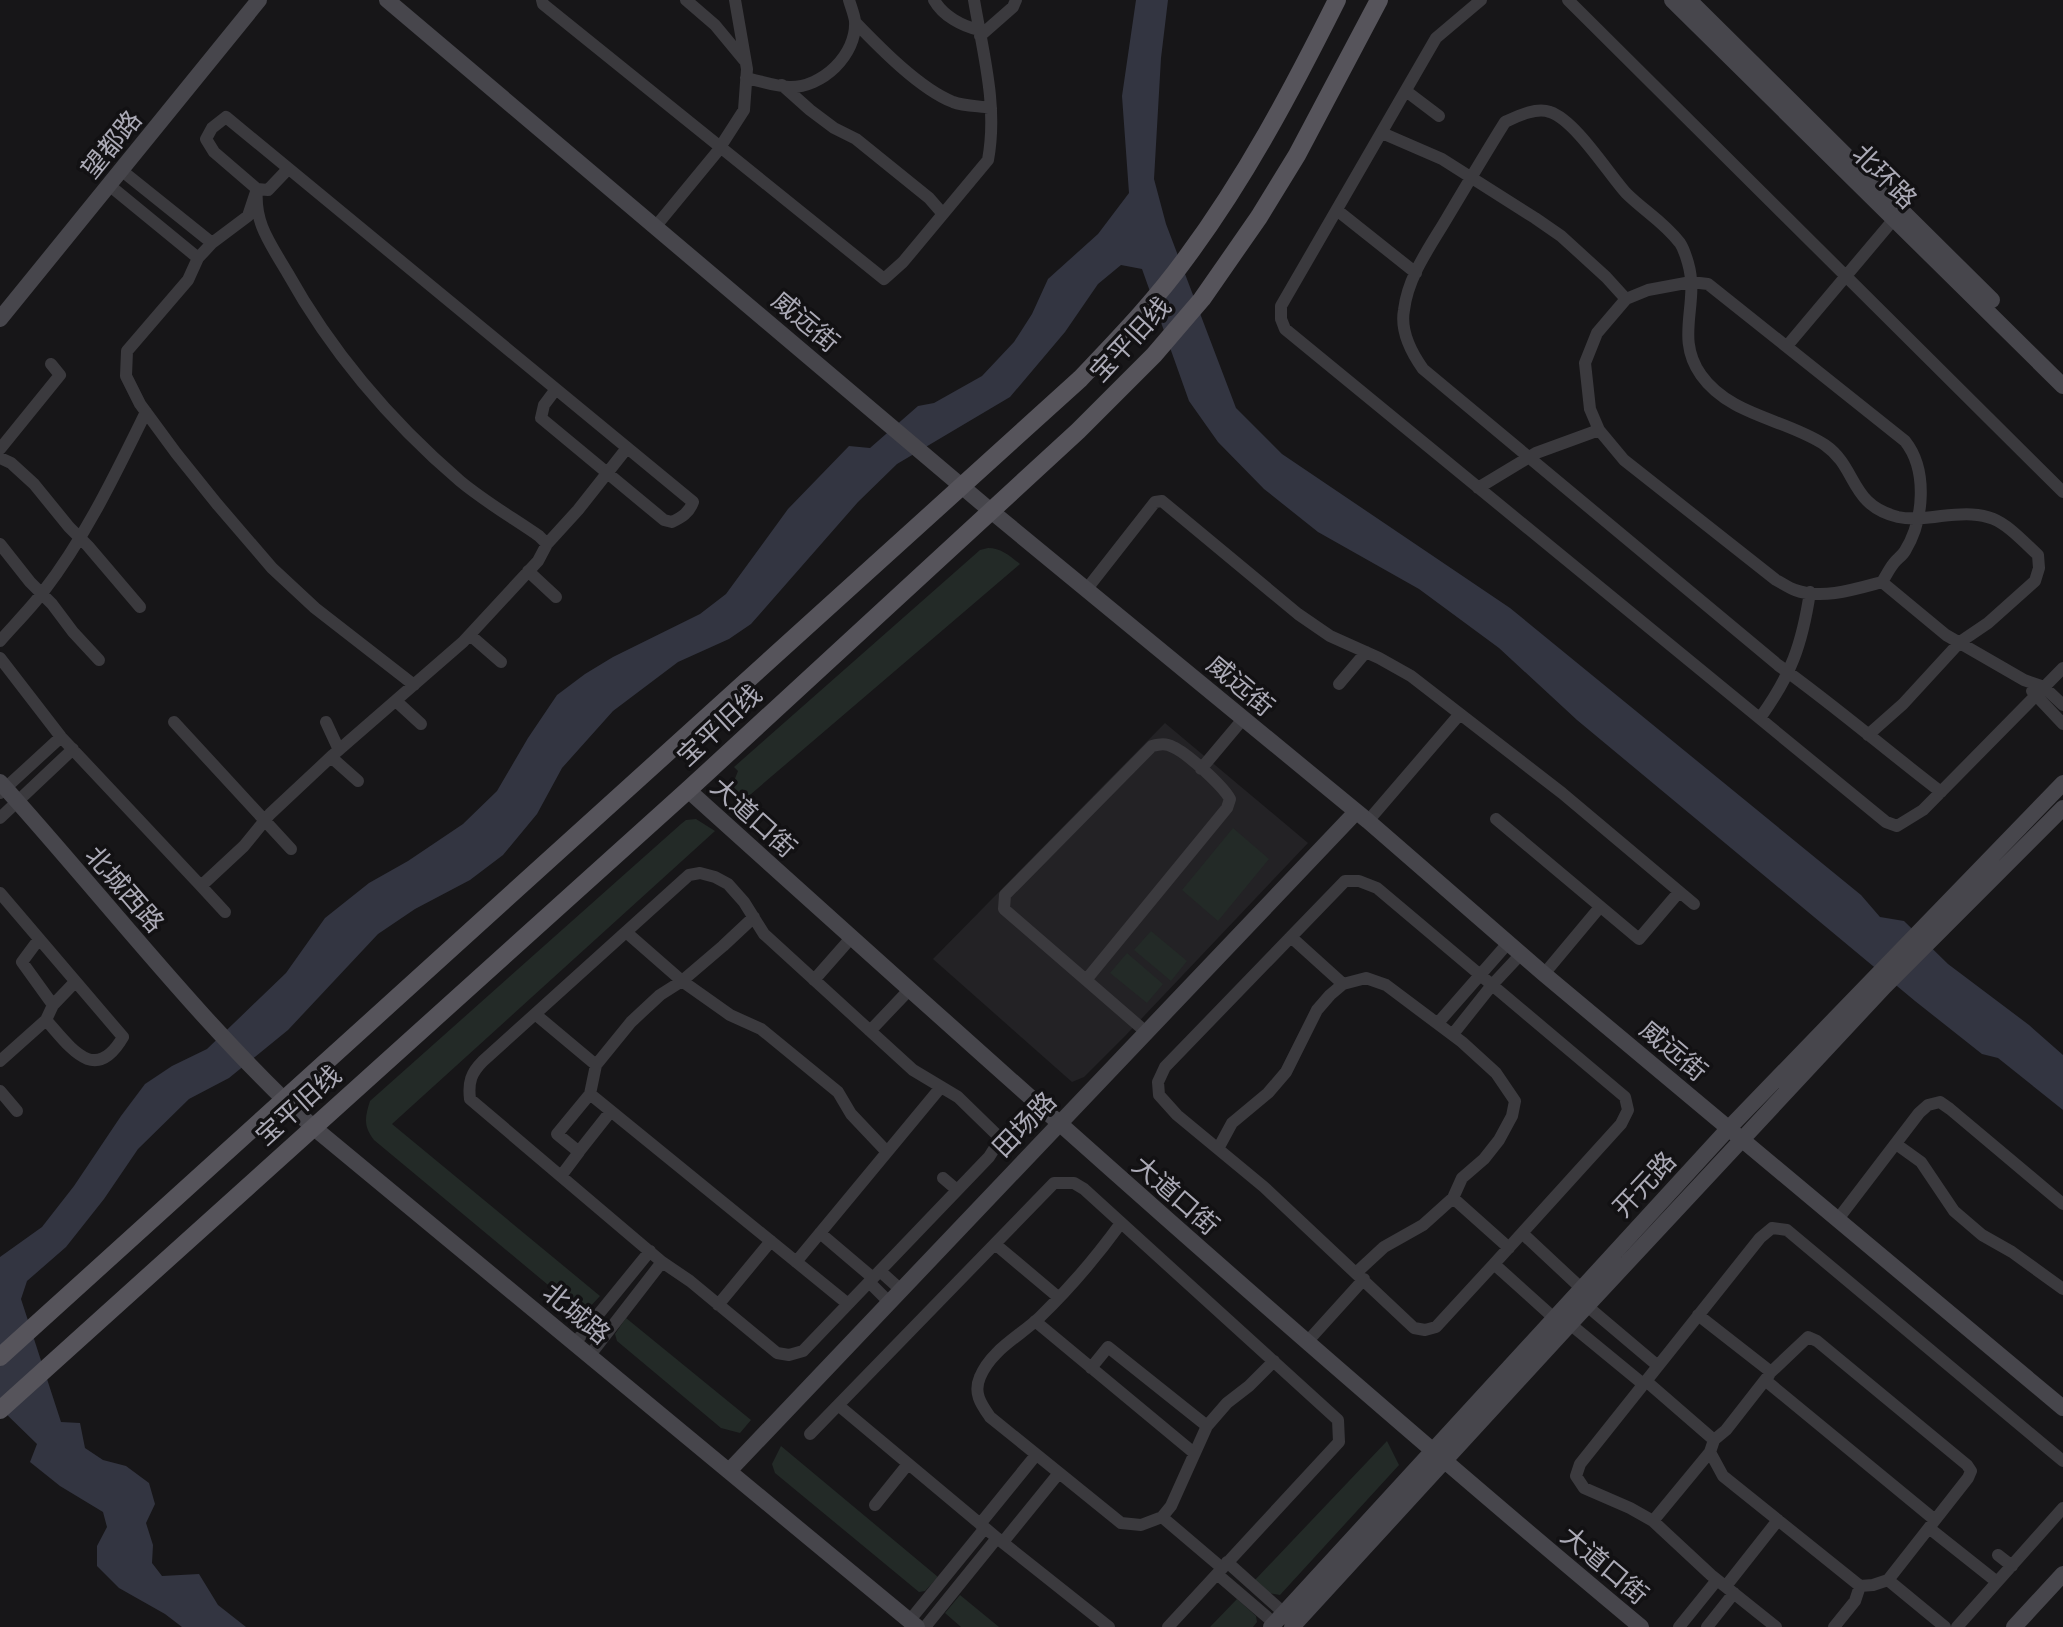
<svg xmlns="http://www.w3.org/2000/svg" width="2063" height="1627" font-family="Mulish,'Noto Sans SC',sans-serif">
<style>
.built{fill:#232225}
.green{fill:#232a27}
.water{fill:#333541}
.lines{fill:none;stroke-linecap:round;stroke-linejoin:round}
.street{stroke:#3b3a3e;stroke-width:12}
.secondary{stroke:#47464c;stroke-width:16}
.primary{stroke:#56545b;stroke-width:18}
.labels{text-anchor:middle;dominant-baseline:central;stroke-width:7;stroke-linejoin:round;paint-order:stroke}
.street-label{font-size:26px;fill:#abaab6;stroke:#121113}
</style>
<rect width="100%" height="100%" fill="#171618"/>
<path class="built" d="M1165,723L1308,843L1126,1035L1084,1077L1072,1082L933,959Z"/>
<path class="green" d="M988,548C1001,548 1010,556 1020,564L744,800L735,793L732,786L738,771L734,767L980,550Z
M696,819L715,831L392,1124L600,1296L588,1309H577L374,1140C363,1126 365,1117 370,1101L681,824L686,820Z
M1233,828L1269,859L1218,921L1182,890Z
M1151,931L1187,961L1171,981L1134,950Z
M1127,953L1163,984L1147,1003L1110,973Z
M626,1318L751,1420L740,1433L721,1428L617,1341L615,1334Z
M1387,1441L1399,1465L1280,1595L1269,1593L1254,1581Z
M781,1446L938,1577L925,1591L919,1592L775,1473L772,1464Z
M960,1595L999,1627H961L945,1613Z
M1237,1599L1256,1616L1257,1622L1253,1627H1210Z"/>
<path class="water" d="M1136,0H1168L1161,58L1154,179L1166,224L1236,408L1282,454L1510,608L1861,895L1880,917L1904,921L1948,964L2029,1025L2063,1055V1110L1998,1058L1982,1054L1915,1001L1577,720L1499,648L1419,589L1318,532L1264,489L1218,442L1189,401L1142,269L1121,265L1098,284L1065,332L1010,397L897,464L858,502L751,624L729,639L678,662L613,711L562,768L537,814L503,855L470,880L415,909L378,934L288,1030L229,1078L189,1099L138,1149L104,1199L66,1247L27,1281L21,1299L61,1422L80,1423L85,1448L103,1460L126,1466L149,1483L155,1504L146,1523L153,1545L152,1563L162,1576L199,1574L218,1605L246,1627H182L165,1614L119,1588L97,1566V1546L107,1527L103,1512L60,1486L30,1462L37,1444L0,1408V1257L42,1227L74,1186L121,1116L145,1084L172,1066L207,1049L286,973L325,918L369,883L408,861L463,824L497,791L528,738L557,695L585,674L613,657L700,614L726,594L788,509L849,446L870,448L918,406L934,403L982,376L1014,342L1032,314L1048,279L1098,234L1129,193L1122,96Z"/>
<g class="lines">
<path class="street" d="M542,0L543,4L884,279L903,262L988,160C998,106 983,53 974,0
M686,0L715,25L744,60
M934,0C943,16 962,26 979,30
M1481,0L1436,38L1281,306V319L1285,329L1886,822L1897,826L1923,810L2063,668
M1568,0L2063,492
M855,22C880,48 920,89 953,102C964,106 979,106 991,108
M980,36L1013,7L1016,0
M746,78C760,81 775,86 789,87C822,88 857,55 855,21C854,14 851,7 849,0
M782,85L810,110L834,128L856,139L929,198L943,214
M1406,91L1439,116
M1382,133L1442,159L1535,218L1561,236L1606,277L1626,299
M288,169L268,190L257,189L248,216L212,243L198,258L188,280L127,351L126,376L140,404L176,453L217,504L272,568L315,608L414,685
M121,170L212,243
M109,185L198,258
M1338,211L1416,273
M656,226L717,152L744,110L747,69L735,0
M1787,346L1894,219
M0,449L60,375L51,364
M0,458L11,463L34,484L69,527L88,546L140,607
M1478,488L1536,453L1599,430
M0,544L30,582L52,604L73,632L99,660
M547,544L539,536C513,518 484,501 460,481C389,420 332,353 287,272C270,243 254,223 257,189L214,152L206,139L212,128L226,117L693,502C689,513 682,517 672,522L664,520L541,418L544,405L556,389
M528,571L556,597
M1882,582C1856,589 1822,600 1795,590C1789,588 1782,583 1776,580L1624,460L1599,430L1590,409L1585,363L1597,333L1626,299L1648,290L1691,282L1708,284L1905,441C1928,470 1924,520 1905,551C1902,556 1897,559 1894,563C1889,569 1886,576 1882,582L1946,635L2024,680L2044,687L2063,705
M1086,590L1155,502L1162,501L1298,614L1330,636L1379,658L1411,676L1562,793L1694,904
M470,635L501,662
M0,641C14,625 30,609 43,592C85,538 116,473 146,412
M0,658L61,737L201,886L244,846L270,814L333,755L463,642L538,561L547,544L578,510L627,448
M1339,684L1366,652
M2032,691L2063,724
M396,701L421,724
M1760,718C1791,675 1802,645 1810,592
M174,722L291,849
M326,722L339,750
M1868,735L1903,704L1960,642L1988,623L2035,581L2039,568L2038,555C2000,519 1994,510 1941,516C1927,518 1912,520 1898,517C1849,505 1858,468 1825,445C1786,419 1730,416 1701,375C1674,337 1700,304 1688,263C1686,256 1684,249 1680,243C1663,221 1644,211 1626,193C1608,173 1575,120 1550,112C1536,107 1518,116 1505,122C1485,154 1466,186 1447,218C1430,247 1408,276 1404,310C1400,331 1411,352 1423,369L1778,665C1834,705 1886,750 1941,792
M331,757L358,781
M1201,769L1243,719
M0,793L61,737
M0,818L73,749
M1496,819L1639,939L1679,892
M1368,821L1459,715
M201,886L225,912
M0,893L123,1037C95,1085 71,1048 46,1020L53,1005L75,982
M626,932L682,981L730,1015L761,1029L838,1092L851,1114L887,1152
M1291,937L1343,984
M39,939L22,962L53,1005
M1544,974L1600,907
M814,980L851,938
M1086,980L1004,909L1005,895L1152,746C1160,744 1166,743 1173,747C1187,753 1223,786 1230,799L1227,808L1086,980L1146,1032
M535,1014L596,1065
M1438,1023L1509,942
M870,1031L909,990
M1453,1034L1492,985L1521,954
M0,1061L46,1020
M0,1091L17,1111
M590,1094L848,1304
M1896,1144L1921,1162L1954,1211L1982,1235L2012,1252L2063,1289
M1219,1147L1232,1123L1268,1093L1286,1072L1317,1010L1330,995L1343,984L1366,978L1386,985L1462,1042L1496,1073L1515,1101L1512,1116L1499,1140L1484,1159L1462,1178L1453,1198L1509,1248
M577,1154L611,1111
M561,1176L579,1152L557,1134L590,1094L596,1065L631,1022L660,995L682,981L723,946L754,917
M943,1178L957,1190
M1838,1219L1919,1113L1928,1105L1940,1102L1950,1109L2063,1204
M1121,1223C1097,1256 1070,1288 1040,1317C1020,1336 991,1350 980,1377C973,1393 981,1404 990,1417L1121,1523L1141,1525L1162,1517L1222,1568
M820,1233L873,1278
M1522,1233L1581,1288
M995,1244L1058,1297
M796,1262L941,1087
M1494,1264L1621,1124L1628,1110L1625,1097L1377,888L1359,881H1345L1165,1067L1158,1082L1159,1095L1177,1115L1264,1187L1414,1328L1425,1330L1436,1327L1494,1264L1554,1318
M880,1271L901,1290
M1356,1273L1384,1247L1423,1225L1453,1198
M869,1282L889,1302
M718,1305L771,1241
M1587,1306L1658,1366
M1035,1321L1194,1453
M1570,1324L1643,1384
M1307,1342L1364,1279
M575,1343L650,1251
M590,1355L662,1262L690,1281L777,1353L789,1355L803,1351L989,1157L996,1146L997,1135L958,1097L913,1070L764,934L744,902L728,884L715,877L700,873L689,875L483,1061C471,1073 468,1082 470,1099L662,1262
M1091,1368L1108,1347L1207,1426
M1765,1380L1935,1520
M1646,1381L1714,1440L1710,1452L1723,1476L1860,1586L1873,1585L1888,1580L1968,1478L1971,1471L1967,1465L1817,1341L1808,1337L1771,1372L1698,1315
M838,1405L997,1538
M810,1434L1054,1183H1074L1084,1189L1338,1420L1339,1442L1168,1627
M1714,1440L1726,1430L1769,1375
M875,1505L908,1464
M1162,1517L1171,1506L1207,1426L1227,1403L1249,1386L1274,1361
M1653,1521L1710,1452
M980,1524L1036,1455
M1929,1528L1997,1582
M1003,1542L1059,1473
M1998,1555L2012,1566
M1227,1562L1284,1613
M1217,1574L1274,1623
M1888,1580L1945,1627
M1726,1586L1778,1520
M910,1620L985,1528
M925,1627L997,1538L1109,1627
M1679,1627L1717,1580
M1707,1627L1734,1593
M1776,1627L1711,1575L1653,1521L1630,1508L1584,1488L1576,1476L1580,1464L1760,1238L1772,1228L1787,1230L2063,1461
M1834,1627L1855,1601L1860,1586
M1957,1627L2063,1508"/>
<path class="secondary" d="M387,0L991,511L1368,821L1544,974L2063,1408
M1672,0L2063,386
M1689,0L1992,300
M0,319L259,0
M0,782C104,897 199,1022 313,1127L917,1627
M688,790C1002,1073 1316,1356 1641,1627
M729,1471L1356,812
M1271,1627L1729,1128L2063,783
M1292,1627L1570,1324L1885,986L2063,808
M2014,1627L2063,1574"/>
<path class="primary" d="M0,1357L1080,379C1117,340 1155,301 1186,258C1246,177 1292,90 1337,0
M0,1410L688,790L1078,431L1154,355L1202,299L1259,217L1297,155L1379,0"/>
</g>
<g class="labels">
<g class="street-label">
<text transform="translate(111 144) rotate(-51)">望都路</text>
<text transform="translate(1885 176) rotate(45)">北环路</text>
<text transform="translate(806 321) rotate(40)">威远街</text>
<text transform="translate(1130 339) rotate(-47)">宝平旧线</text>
<text transform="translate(1241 685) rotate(40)">威远街</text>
<text transform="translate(719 725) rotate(-43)">宝平旧线</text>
<text transform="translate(754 817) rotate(42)">大道口街</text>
<text transform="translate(125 889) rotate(49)">北城西路</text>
<text transform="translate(1674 1050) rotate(40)">威远街</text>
<text transform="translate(298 1105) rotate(-42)">宝平旧线</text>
<text transform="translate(1024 1124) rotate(-46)">田场路</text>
<text transform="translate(1644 1184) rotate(-47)">开元路</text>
<text transform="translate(1176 1195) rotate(41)">大道口街</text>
<text transform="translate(577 1313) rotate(40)">北城路</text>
<text transform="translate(1605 1565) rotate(40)">大道口街</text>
</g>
</g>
</svg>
